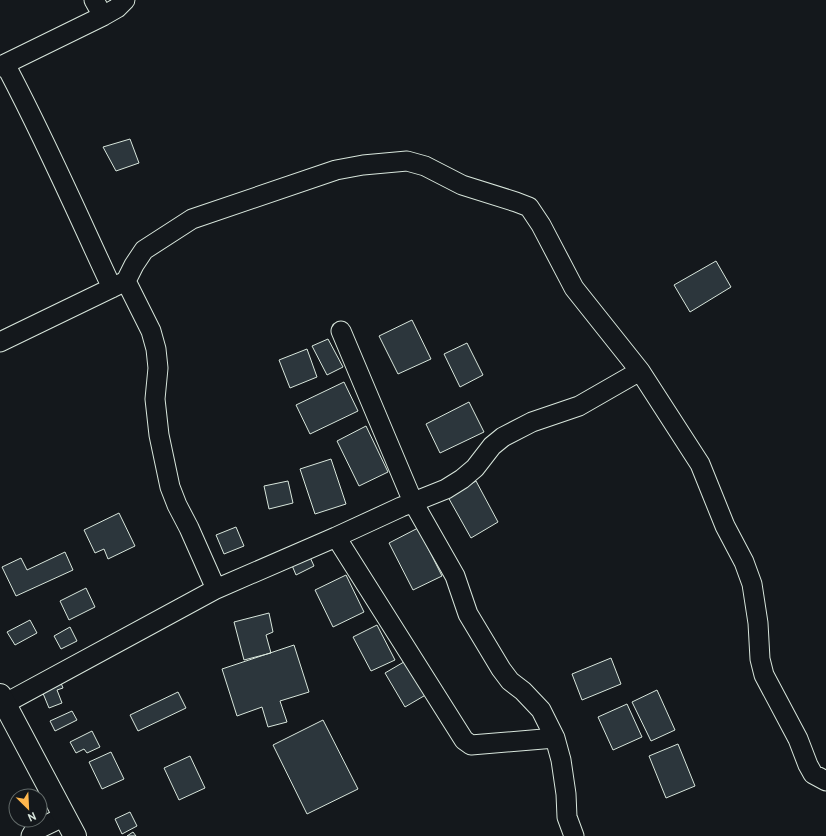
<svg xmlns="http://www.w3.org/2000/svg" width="826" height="836" font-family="Overpass,sans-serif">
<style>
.building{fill:#2c363c;stroke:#d8e6dc}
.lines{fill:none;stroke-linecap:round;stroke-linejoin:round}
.minor-casing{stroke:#d8e6dc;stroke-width:21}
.major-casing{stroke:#d8e6dc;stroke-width:24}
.minor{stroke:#14181c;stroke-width:19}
.major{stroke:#14181c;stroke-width:22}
</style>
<rect width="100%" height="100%" fill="#14181c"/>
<path class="building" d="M130,139L139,163L116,171L103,147Z
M716,261L731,287L690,312L674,285Z
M412,320L431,359L398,374L379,336Z
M328,339L343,367L327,375L312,346Z
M467,343L483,375L460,387L444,354Z
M307,349L317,377L290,388L279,360Z
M344,382L358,411L310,434L296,405Z
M469,402L484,432L440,453L426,424Z
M366,426L388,472L359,486L337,441Z
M331,459L346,504L315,514L300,469Z
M288,481L293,503L269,509L264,486Z
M476,481L498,522L471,538L448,497Z
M119,513L135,546L108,559L104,549L95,553L84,530Z
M236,527L244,546L224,554L216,535Z
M418,528L442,576L413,590L389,543Z
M65,552L73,570L16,596L2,567L21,558L27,570Z
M309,555L314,566L296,575L291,563Z
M346,575L364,612L333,627L315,590Z
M86,588L95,607L69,620L60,601Z
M269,613L273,632L266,635L271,653L244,660L234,622Z
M30,620L37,633L15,645L7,632Z
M377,625L395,660L371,671L353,637Z
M70,627L77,641L61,649L54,636Z
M294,645L309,692L280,701L287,722L268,727L262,707L237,716L222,669Z
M611,658L621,684L582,700L572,674Z
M409,659L429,693L405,707L385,673Z
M59,678L63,688L57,690L62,703L49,708L40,686Z
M657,690L675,730L651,741L632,702Z
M178,692L186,708L138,731L130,715Z
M627,704L642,737L613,750L598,717Z
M72,711L77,720L55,731L50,721Z
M323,720L358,789L307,814L273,745Z
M92,731L100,747L87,753L84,749L76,753L70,742Z
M678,744L695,786L666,798L649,756Z
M111,752L124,779L102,789L89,762Z
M190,756L205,788L179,800L164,768Z
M130,812L137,826L122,834L115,819Z
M133,832L136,836H127Z"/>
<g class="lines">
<g class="minor-casing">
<path id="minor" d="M94,0L103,16
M5,64L103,16L117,8L125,0
M0,67L5,64C44,137 77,213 112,288
M126,281L151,331L156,349L158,368L155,399L159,435L170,487L177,505L189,528L216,589
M341,331L413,502L455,576L468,614L501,669L510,681L523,691L541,710L555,738L561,760L566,794L567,817L574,836
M0,342L126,281L134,265L144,250L192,219L336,170L363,165L407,161L425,166L462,185L516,202L529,207L541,225L574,288L640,371L700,464L725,526L744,562L752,584L758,623L760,659L764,675L798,739L808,765L813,774L826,781
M336,537L464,740L471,745L555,738
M4,704L216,589L336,537L401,507L446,489L462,479L475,468L492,446L503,437L532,422L579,406L640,371
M31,836L34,831L65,816"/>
</g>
<g class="major-casing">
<path id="major" d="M0,695L75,836"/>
</g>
<use href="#minor" class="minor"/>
<use href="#major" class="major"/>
</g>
<g transform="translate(28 808) rotate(156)"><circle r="19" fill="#14181c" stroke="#626a69"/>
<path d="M0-3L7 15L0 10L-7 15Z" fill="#ffb74d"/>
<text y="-6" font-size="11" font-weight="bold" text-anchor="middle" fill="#d8e6dc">N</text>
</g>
</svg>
